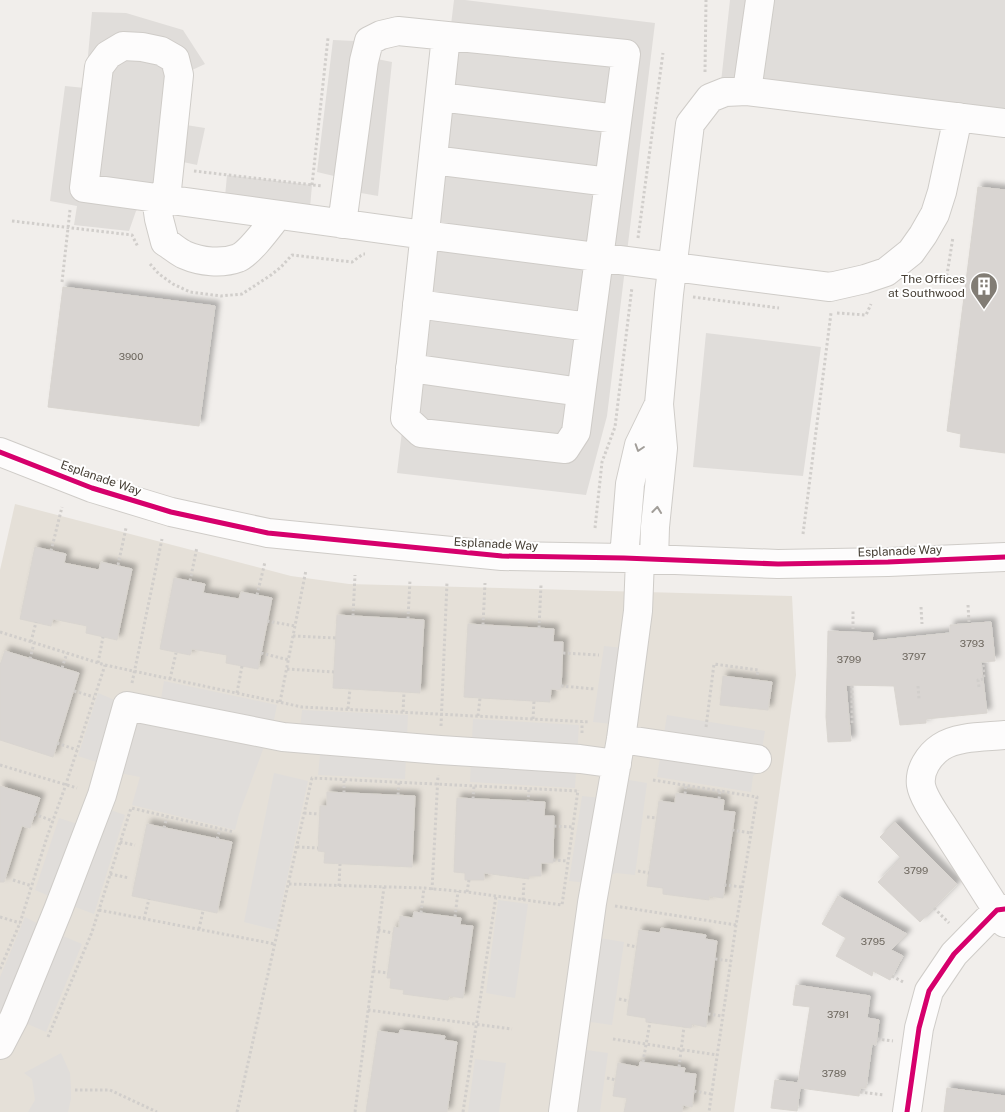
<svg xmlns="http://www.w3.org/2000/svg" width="1005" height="1112" font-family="'Public Sans',sans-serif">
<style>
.residential{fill:#e5e0d8}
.parking{fill:#e0ddda}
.building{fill:#d9d5d2;stroke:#d9d5d0;filter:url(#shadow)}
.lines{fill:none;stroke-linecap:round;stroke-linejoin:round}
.minor-casing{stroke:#cfccc8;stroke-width:30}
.path{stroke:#d1cecb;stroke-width:3;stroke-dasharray:2.5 2.5;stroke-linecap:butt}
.minor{stroke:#fdfcfc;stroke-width:28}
.cycleway-casing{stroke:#fff;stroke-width:8}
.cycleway{stroke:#d6006c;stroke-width:5}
.oneway{stroke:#a29e99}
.labels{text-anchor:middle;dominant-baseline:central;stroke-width:4;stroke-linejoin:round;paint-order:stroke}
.number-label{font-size:10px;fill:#6d675e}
.poi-label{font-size:12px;fill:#474036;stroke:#fff;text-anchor:end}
.street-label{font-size:12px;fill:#474036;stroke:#fff}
</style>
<defs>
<filter id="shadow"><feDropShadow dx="4.5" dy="-4.5" stdDeviation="2.5" flood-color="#0004"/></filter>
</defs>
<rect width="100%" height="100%" fill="#f1eeeb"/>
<path class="residential" d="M15,504L291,576L349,584L792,596L796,675L734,1112H0V570Z"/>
<path class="parking" d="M454,0H465L655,23L607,416L586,495L397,473Z
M730,0H1005V115L721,82Z
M92,12L126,13L183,30L205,64L190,71L186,125L205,128L197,165L183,162L136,211L129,231L74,225L77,206L50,201L65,86L85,88Z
M333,40L355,41L377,59L392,62L378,196L361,193L334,176L317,172Z
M227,175L312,185L309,219L224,208Z
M706,333L821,347L803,476L693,467Z
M604,646L634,649L622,725L593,722Z
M164,681L277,705L274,720L239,814L235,830L132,805L140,777L109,771L96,762L78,756L98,693L127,705L159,711Z
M302,710L408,715L405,779L318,775L320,755L300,729Z
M667,715L765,731L758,773L753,776L751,792L657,777Z
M473,719L579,725L575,788L470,782Z
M274,773L308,781L276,930L244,922Z
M629,780L647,783L635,875L616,873L588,883L569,881L582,796L602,798Z
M99,806L125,815L94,914L62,902L51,931L82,944L46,1032L0,1012V977L25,917L50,930L61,901L35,890L59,818L90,828Z
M498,900L528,904L515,998L486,993Z
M587,936L624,942L612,1025L576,1020Z
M572,1048L608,1053L600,1112H563Z
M61,1053L70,1073L71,1087V1099L68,1112H28L35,1100L32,1079L24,1073Z
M475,1059L506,1063L499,1112H468Z"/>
<path class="building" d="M978,187L1005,190V453L960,447L961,434L947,431Z
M63,287L215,306L199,426L48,407Z
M35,547L66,554L64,563L99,570L101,562L132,569L117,640L86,633L87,626L53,619L51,626L20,619Z
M174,578L205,584L203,593L239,599L241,592L272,598L258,669L226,663L227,655L192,649L190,655L160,649Z
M337,615L424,620L420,693L333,688Z
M991,622L995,661L981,662L987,713L926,719V723L900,725L894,686L846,685L851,741L828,742L826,717L828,631L873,633L872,641L950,633V625Z
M468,624L554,629L553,642H563L561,690L551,689L550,702L464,697Z
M5,651L79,673L53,757L0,740V665Z
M723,676L772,682L768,710L720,705Z
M0,786L40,798L30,828L22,826L4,882H0Z
M327,792L415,796L412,867L324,863L325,852L318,851L320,806H327Z
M676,793L724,800L723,811L735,812L723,898L709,896V900L663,894V888L647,886L659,801L675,803Z
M457,798L545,802L544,816H554L553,863H541V876H529V879L484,873V880H465V873L454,872Z
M895,822L957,884L920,922L878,882L901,858L880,837Z
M147,824L232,842L217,913L132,896Z
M838,896L907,934L891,950L903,956L890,980L873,971L872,976L836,956L846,938L822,924Z
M414,912L461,918L460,925L473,926L463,998L449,996L448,1000L403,994L404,990L390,988L391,978H387L394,927L399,928L400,916L413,918Z
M661,928L706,935L705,939L717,941L706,1027L692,1024L691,1028L646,1022V1018L627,1015L639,930L660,933Z
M796,985L870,996L867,1018L879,1020L876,1045L872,1044L866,1088H860L859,1096L800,1088L797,1111L771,1108L775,1080L798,1083L810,1007L793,1005Z
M400,1030L445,1036L444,1040L457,1042L447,1112H366L378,1031L399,1034Z
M640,1062L685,1068L684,1073L696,1074L692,1107L683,1105L682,1112H624L627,1098L613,1096L618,1063L639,1067Z
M947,1088L1005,1096V1112H944Z"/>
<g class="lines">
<g class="minor-casing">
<path id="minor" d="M747,91L760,0
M440,97L617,119
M433,160L609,182
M156,198L159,219L165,242C172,246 178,252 185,255C201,262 222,264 238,258C250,253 270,225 278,215
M166,199L179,75L175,59L161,51L142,47L123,46L108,55L99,67L84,188L425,235L830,287L865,279L886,272L911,252L923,235L935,214L942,192L958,117
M342,224L364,61L369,41L381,35L398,31L626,54L576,432L565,449L421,433L405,418L446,36
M417,304L589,327
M410,368L581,392
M0,452L92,488L171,512L268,533L502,556L624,558L778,564L888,562L1005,557
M624,558L630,484L639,445L659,404
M654,559L655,527L663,448L659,404L669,294L690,124L710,98L725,92L747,91L1005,123
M1005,735C986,737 957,736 941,747C929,755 919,770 921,785C923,798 938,818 945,829C965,860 985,891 1005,923
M621,739L757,759
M0,1045L14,1018L58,910L102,795L127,706L283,737L440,750L580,759L617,764
M563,1112L592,903L621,739L638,611L640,559
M907,1112L919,1028L929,991L954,954L997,910L1005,909"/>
</g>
<path class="path" d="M705,72L706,0
M194,171L322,186
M312,185L328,38
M12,221L132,235L138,247
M638,238L663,53
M150,264L159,274L173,284L190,292L221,296L242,294L271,275L281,267L292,255L352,262L363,254H365
M946,281L953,237
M62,282L70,210
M693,297L779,308
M837,313L866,315L871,304
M595,528L602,462L615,427L632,287
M803,534L831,313
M51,551L62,507
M118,565L126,528
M190,581L197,547
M257,595L265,562
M968,605L969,622
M921,607L922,624
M353,616L355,575
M408,619L410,580
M267,621L295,626
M483,625L485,583
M539,628L541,585
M853,629V609
M0,632L105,665L302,707L590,722
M293,636L336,638
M31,642L36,622
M261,653L289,660
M563,653L599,655
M30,659L34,643
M98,663L103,637
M62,668L67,653
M287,669L334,672
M170,679L176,653
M132,683L162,539
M561,686L595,689
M918,686L919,699
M979,687L978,680L984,679L983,662
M74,691L94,697
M237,693L242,666
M280,702L306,570
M348,709L350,689
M403,712L404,692
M478,716L480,698
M533,719L534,701
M852,723V685
M441,726L447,582
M706,727L714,664L758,670L757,677
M582,733V722
M57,743L77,750
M0,765L77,788
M653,780L757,797L736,925L709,1112
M344,793V779
M685,794L686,785
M398,795L399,782
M473,799L474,786
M719,799L720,791
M528,802L529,789
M304,813L319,814
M34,814L53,821
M647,817L657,818
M554,826L572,827
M164,828L167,817
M732,830L751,833
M217,839L220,829
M120,842L135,845
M297,847L318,848
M553,860L568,861
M638,871L649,873
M110,874L129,878
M13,880L32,886
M289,884L424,888L467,892L562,905L578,790
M724,885L742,887
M339,886L340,864
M432,890L438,775
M467,892L469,880
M523,900L524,883
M615,906L736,925
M934,908L949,923
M99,910L275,944
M421,913L424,888
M0,917L20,923
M455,917L458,891
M144,919L149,899
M199,929L203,911
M378,930L393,933
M627,945L637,947
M715,959L731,961
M0,969L20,923L47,837L64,790L105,665
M373,971L388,973
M892,976L905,983
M619,999L629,1001
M368,1010L512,1029
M708,1014L722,1016
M48,1037L92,932L131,808L234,832
M613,1039L717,1055
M877,1039L893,1041
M643,1062L650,1022
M679,1067L684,1027
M607,1078L616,1080
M75,1090H110L157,1112
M694,1091L711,1094
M860,1092L884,1095
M237,1112L312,778L578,791
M355,1112L384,887
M463,1112L496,896"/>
<use href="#minor" class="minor"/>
<g class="cycleway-casing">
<path id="cycleway" d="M0,452L92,488L171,512L268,533L502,556L624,558L778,564L888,562L1005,557
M907,1112L919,1028L929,991L954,954L997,910L1005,909"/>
</g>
<use href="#cycleway" class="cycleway"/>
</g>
<defs><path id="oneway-chevron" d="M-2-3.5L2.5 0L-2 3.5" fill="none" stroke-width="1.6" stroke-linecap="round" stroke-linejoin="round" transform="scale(1.25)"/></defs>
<g class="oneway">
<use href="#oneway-chevron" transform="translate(639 448) rotate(108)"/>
<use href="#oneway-chevron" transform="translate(657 510) rotate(-84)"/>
</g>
<defs>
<g id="building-pin" transform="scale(1.4375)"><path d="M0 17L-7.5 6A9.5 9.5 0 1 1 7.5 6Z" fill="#827d75" stroke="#fff"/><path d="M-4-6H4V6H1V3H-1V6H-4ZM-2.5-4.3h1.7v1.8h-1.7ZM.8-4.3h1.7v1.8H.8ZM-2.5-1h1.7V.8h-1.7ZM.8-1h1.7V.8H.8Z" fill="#fff"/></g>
</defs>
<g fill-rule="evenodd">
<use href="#building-pin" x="984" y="286"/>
</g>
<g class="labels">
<g class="number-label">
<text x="131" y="356">3900</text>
<text x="972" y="643">3793</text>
<text x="914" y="656">3797</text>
<text x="849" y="659">3799</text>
<text x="916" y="870">3799</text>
<text x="873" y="941">3795</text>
<text x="838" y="1014">3791</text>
<text x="834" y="1073">3789</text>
</g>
<g class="poi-label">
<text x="965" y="279">The Offices<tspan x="965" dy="14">at Southwood</tspan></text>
</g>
<g class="street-label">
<text transform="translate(101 478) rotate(19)">Esplanade Way</text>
<text transform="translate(496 544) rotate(3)">Esplanade Way</text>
<text transform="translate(900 551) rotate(-2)">Esplanade Way</text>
</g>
</g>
</svg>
